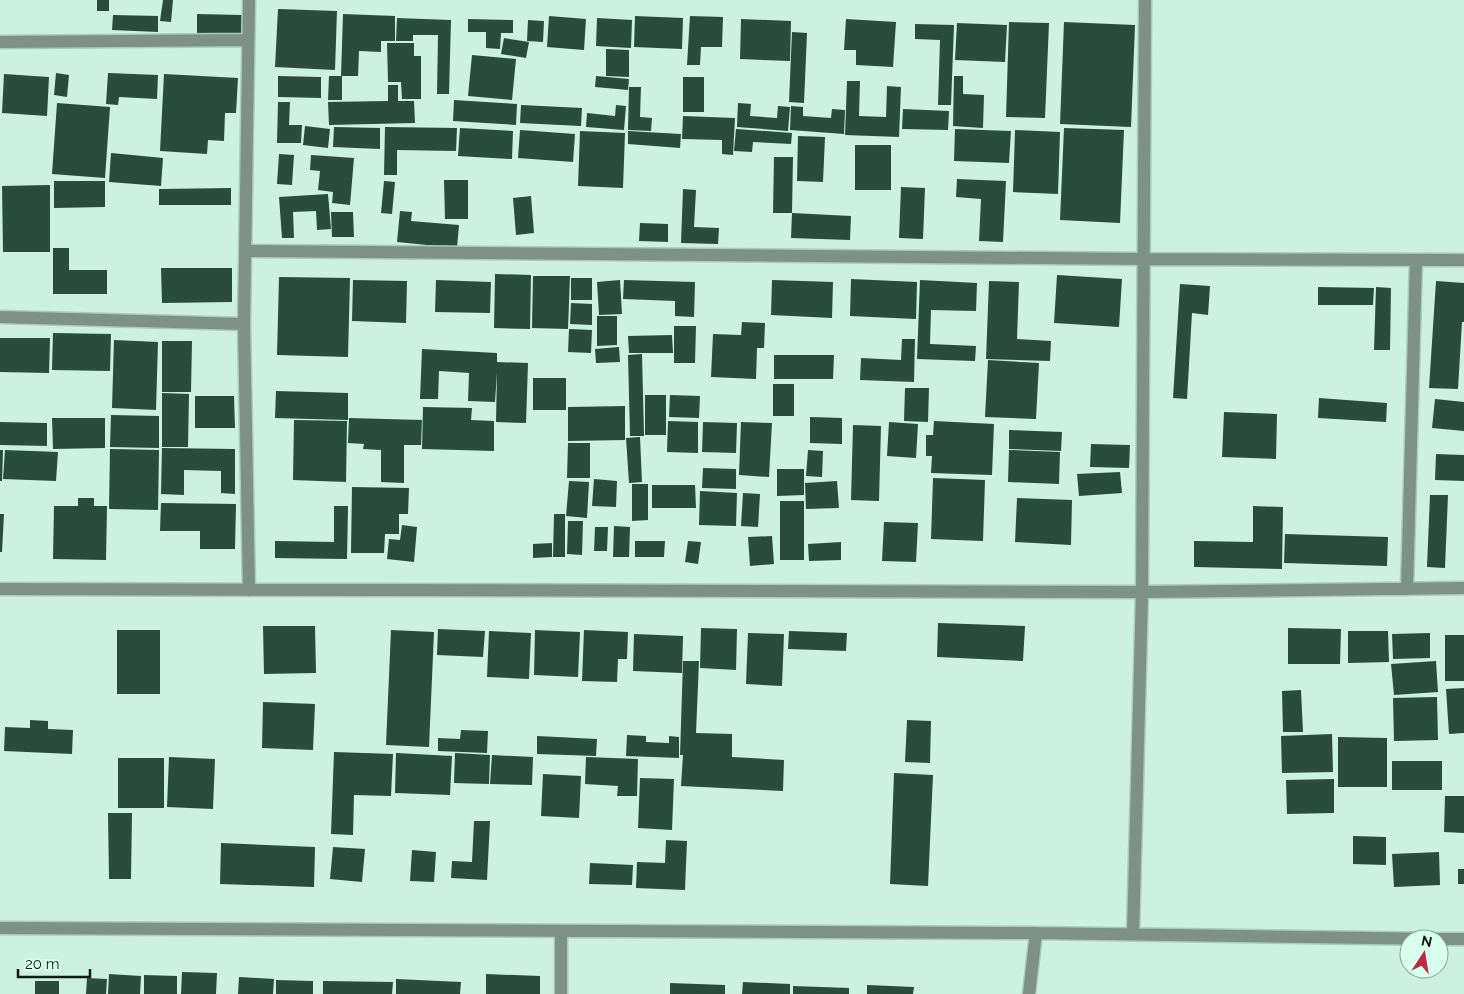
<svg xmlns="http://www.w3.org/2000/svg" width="1464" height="994" font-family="Raleway,sans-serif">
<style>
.building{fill:#2a4b3e}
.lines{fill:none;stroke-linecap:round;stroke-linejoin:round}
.minor-casing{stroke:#aacbbc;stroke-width:15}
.minor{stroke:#7e9189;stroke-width:12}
</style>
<rect width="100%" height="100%" fill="#ccf1e1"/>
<path class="building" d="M97,0H109V11H97Z
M163,0H173L171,22L160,21Z
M278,9L337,11L335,70L275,67Z
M197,14L243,15V35L197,34Z
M343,14L395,16V41H381V52L359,51L358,76H341Z
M113,15L158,16V32L112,30Z
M549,16L586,19L584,50L547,47Z
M635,16L683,18L682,49L634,47Z
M690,16L723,17L722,47H701L700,65H687Z
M397,18L451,20L449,94H437L438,35H413V41H396Z
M597,18L632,20L631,48L596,46Z
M468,19L513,20V33H501L500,49L486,48V32H468Z
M741,19L791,21L790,61L740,59Z
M846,19L896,22L893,67L856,65V50H844Z
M528,20L544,21L543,42L527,41Z
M1009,22L1049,23L1045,118L1006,117Z
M1064,22L1135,25L1131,127L1060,124Z
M957,23L1007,25L1005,62L955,60Z
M915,24L954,25L951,105H938L940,40L915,39Z
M792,32L807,33L804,103L789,102Z
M504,38L529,42L526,58L501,54Z
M387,43H414V56H421V99H402L401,82H388Z
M606,49L629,50V77L606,76Z
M472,55L516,59L512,100L468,96Z
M56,73L69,75L67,97L54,95Z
M108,73L158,75L157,99L119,97L118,105L106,104Z
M4,74L49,77L47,116L2,113Z
M164,74L238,78L236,113H225L224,141L208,140L207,154L160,151Z
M278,76L321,77V98L278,97Z
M329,76H342V100H328Z
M596,76L629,79L628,90L595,87Z
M954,76H963V94L984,95L983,128L953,126Z
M683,77H704V112H683Z
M847,81H860L859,116L886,117L887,86L901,87L899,137L845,135Z
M388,85H398V101H414L415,123L329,125L328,102L388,101Z
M629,87H641L640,117L652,118L651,131L628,130Z
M454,100L517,104L516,125L453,121Z
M278,102H290L289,125H302L301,143H277Z
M57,103L110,107L105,178L52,174Z
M738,103L751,104L750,116L777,118L778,106L790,107L788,131L737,127Z
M521,105L582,108L581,126L520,123Z
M616,105L626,106L624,130L586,127L587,113L615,116Z
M791,106L803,107V116L831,118L832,109L845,110L844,134L790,130Z
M903,109L949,111L948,130L902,129Z
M683,116L735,118L733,155L722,154V140L682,139Z
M305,126L330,129L328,148L303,145Z
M334,127L380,128V149L333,147Z
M385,127L457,128L456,151L397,150V175H384Z
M460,128L513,131L512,159L458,156Z
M1064,128L1124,130L1120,223L1060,220Z
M736,129L792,133L791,144L753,142L752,152L734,151Z
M955,129L1011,131L1009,163L954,161Z
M520,130L575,134L573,162L518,158Z
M1015,130L1060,132L1058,194L1013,192Z
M580,131L625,133L623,188L578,186Z
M628,131L681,134L680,148L628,144Z
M798,136L825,137L823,182L797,181Z
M855,145H891V190H855Z
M111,153L163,158L161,186L109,182Z
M279,154L294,155L292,185L277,184Z
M311,155L354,158L350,205L332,203L333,192L318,190L320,171L310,170Z
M774,157H793L792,213H773Z
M957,179L1006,181L1003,242L979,241L981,199L956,197Z
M444,180H468V219H445Z
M54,181H105V207L54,208Z
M384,181L395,182L392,214L381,213Z
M50,185V252H3L2,186Z
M901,187L925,188L923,239L899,238Z
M231,188V205H159V189Z
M683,189L696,190L694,227L719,228L718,244L681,243Z
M328,194L331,229L317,230L316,211L293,212L294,238H282L279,197Z
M531,196L534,233L516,235L513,198Z
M400,211L412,212L411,221L459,225L457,248L397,242Z
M331,212H353L354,237H332Z
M792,213L851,216L850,240L791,238Z
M640,223L668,224V242L639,241Z
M53,248H69V270H107V294H53Z
M161,268H232V302L162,303Z
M495,274L531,275L530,329L494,328Z
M1057,275L1122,279L1119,327L1054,323Z
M533,276H570L568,329L532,328Z
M279,277L350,278L348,357L277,355Z
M571,278H592V300H571Z
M851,279L917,282L916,319L850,316Z
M353,280L407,281L406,323L352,321Z
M436,280L491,282L490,313L435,312Z
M620,280L622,314L599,315L597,282Z
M624,280L695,282L694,317L675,316V301L623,299Z
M772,280L833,282L832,318L771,315Z
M920,280L977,283L976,311L931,310L930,344L976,346L975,361L917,359Z
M989,281L1019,282L1017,339L1051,341L1050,361L986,359Z
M1436,281L1464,283V322H1462L1458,389L1429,388Z
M1180,284L1210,286L1208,315L1192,313L1187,399L1173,398Z
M1318,287L1374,288L1373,305H1318Z
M1376,287L1391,288L1390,350H1374Z
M571,303L592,304V325L570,324Z
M597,316H617V345L597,346Z
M742,322L765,323L764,348H757L756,379L711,377L713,334L741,335Z
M674,326H696L695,363H674Z
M569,329L592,330L591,353L568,352Z
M53,333L111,334L110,371L52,370Z
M672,335L673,353H629L628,336Z
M0,338H50L49,373L0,372Z
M902,339H915L914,382L860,380L861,358L901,360Z
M114,340L158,342L156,410L112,408Z
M162,341H192L191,392H162Z
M619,347L620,362L596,363L595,349Z
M422,349L497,353V362L528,363L526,423L496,422L497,372L495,402L468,401L469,373L439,371L438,399H420Z
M642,354L644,436H630L628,355Z
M774,355H834L833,379H774Z
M988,360L1039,363L1036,419L985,417Z
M533,378H566V410H533Z
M773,384H794V416H773Z
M905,388H929L928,422L904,421Z
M276,391L348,393V420L275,418Z
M162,393L189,394L188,447H162Z
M645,395H666V435H645Z
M670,395L700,396L699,418L669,417Z
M195,396H234L235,428H195Z
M1319,398L1387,403L1386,422L1318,418Z
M1435,399L1464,402V431L1432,428Z
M625,406V440L568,441V407Z
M423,407L472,408L471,420L494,421V451L422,449Z
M1224,412L1277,414L1276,459L1222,457Z
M111,415L159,416V448L110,447Z
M810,417L842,418V444L810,443Z
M52,418H105V448L53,449Z
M349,418L422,420L421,445H404V483L381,482V450L363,449L364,444L348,443Z
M294,420L347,421L346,482L293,480Z
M668,421L698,422V453L667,452Z
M934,421L994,424L992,475L931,473L932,456H926V435H933Z
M0,422L47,423V446L0,445Z
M703,422L737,423L736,453L702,452Z
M741,422L772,423L769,477L739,475Z
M889,422L918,424L916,458L887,456Z
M853,425L881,426L879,501L851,500Z
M1009,430L1062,432L1061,451L1009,449Z
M640,437L642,482L629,483L626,438Z
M568,443H590V478H567Z
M1091,444L1130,445L1129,468L1090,467Z
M162,448L235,449V494L221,493V471L184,470V495L161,494Z
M110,449L159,450L158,510L109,509Z
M0,450H3L2,481H0Z
M5,450L58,452L56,481L3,479Z
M808,450L823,451L822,477L806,476Z
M1009,450L1060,452L1059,484L1008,482Z
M1436,454L1464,455V481L1435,480Z
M703,468L736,469V489L702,488Z
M777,469H804V495L777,496Z
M1120,472L1122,493L1079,496L1077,474Z
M933,478L985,480L983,541L931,539Z
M594,479L617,481L616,507L592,506Z
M569,481L589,482L587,518L566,516Z
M837,481L839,508L806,509L805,483Z
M632,484H648V520L632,521Z
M652,485H695L696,508H652Z
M352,487L409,488L408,514H399V534H385L384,553H351Z
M700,491L737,493L736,526L699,525Z
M743,493L760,494L758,527L741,526Z
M1430,495H1448L1445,568L1427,567Z
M78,498H94V506H107L106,560L53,559L54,506H78Z
M1017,498L1072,500L1071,545L1015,542Z
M780,501H804V560H780Z
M161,503L236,504L235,549H200V531H160Z
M334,506H348L347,559L275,558V541L334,542Z
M1253,506L1283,507L1282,569L1194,567V541L1253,542Z
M0,514H4L2,552H0Z
M554,514H565V557H553Z
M568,521H583L582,555L567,554Z
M884,522L918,523L916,562L882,561Z
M402,525L417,527L414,562L387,559L389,539L400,540Z
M614,526L630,527L629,557H613Z
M595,527H608L607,551H594Z
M1285,534L1388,537L1387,566L1284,563Z
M772,536L774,564L750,566L748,537Z
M635,541H665L664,557H635Z
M688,541L701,542L698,564L685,562Z
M841,542V560L809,561L808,544Z
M552,543V557L533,558V544Z
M938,623L1025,626L1023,661L937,657Z
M263,626H315L316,673L264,674Z
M701,628L737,629L736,670L700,668Z
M1288,628L1341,629L1340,664H1288Z
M438,629L485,631L483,657L437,655Z
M117,630H160V694H117Z
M391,630L434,632L429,747L386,745Z
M535,630L580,632L578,677L534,675Z
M584,630L628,632L627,659H618L617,682L582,681Z
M489,631L531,633L529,679L487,677Z
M789,631L847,633L846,651L788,649Z
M1348,631H1388L1389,662L1348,663Z
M748,633L784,634L782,686L746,684Z
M1430,633V658L1393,659L1392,634Z
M634,634L683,636L682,673L633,671Z
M1445,635H1464V681H1445Z
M683,661H699L696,733L732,734V757L784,760L783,791L681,786L683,755H680Z
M1436,661L1438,692L1394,695L1391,664Z
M1464,688V733L1449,734L1446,689Z
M1301,690L1303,732H1283L1282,691Z
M1437,697L1438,740L1394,741L1393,698Z
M263,702L315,704L313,750L262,748Z
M30,720L48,721V729L73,730L72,754L4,751L5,727L30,728Z
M907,720L931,721L930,763L905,762Z
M461,730L488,731L487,753L438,751V738L460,739Z
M1332,734L1333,772L1282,773L1281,736Z
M627,735L646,736V742L669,743V736L679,737V758L626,756Z
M537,736L597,739L596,756L537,754Z
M1338,737L1387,738V787H1338Z
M334,752L393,754L391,796L354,795L353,835L331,834Z
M396,753L452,756L450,795L395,793Z
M455,753L490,755L489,784L454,783Z
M492,755L533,757L532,785L490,784Z
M169,757L215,759L213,809L167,807Z
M586,757L638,759L637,796H617L618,786L585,784Z
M118,758H164V808H118Z
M1392,761H1442V790H1392Z
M894,773L933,775L928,886L890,884Z
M543,774L581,776L579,818L541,816Z
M640,778L674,779L672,830L638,828Z
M1334,779V813L1287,814L1286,780Z
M1445,796H1464V833L1444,832Z
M108,813H132L131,879H109Z
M474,821H490L487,880L451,878L452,861L472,862Z
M1353,836L1386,837V865L1353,864Z
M666,840L687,841L685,890L636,888L637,862L665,863Z
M221,843L315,847L314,887L220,884Z
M333,847L365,849L362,882L330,879Z
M412,850L436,852L434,882L410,881Z
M1439,852L1440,885L1394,887L1392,854Z
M590,863L633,865L632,885L589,884Z
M1458,869H1464V884H1458Z
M182,972L217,973L216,994H181Z
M109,974L141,976L140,994H108Z
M486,974L540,976V994H486Z
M144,975L177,976V994H144Z
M239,977L274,979L273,994H238Z
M87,978L107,979L106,994H86Z
M396,979L461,982L460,994H396Z
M276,980L313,981V994H276Z
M35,981H59V994H35Z
M323,981L393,982L392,994H323Z
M743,982L790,984V994H742Z
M670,983L725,985V994H670Z
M867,985L914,987L913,994H867Z
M793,986L849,988V994H793Z"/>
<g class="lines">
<g class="minor-casing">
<path id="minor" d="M0,42L248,40
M246,251L1144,259L1464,260
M0,317L244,324
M0,589L1142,592L1464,588
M1407,589L1416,260
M249,590L244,324L249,0
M0,928L1036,933L1437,939
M561,931V994
M1133,934L1142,592L1145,0
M1439,939H1464
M1029,994L1036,933"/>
</g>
<use href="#minor" class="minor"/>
</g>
<g transform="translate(1424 954) rotate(12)"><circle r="24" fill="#d9ffee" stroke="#88a498"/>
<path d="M0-4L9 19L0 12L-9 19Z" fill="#bc2b45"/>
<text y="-8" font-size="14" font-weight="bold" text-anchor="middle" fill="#0e1c16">N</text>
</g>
<path d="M18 969v8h72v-8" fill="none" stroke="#0e1c16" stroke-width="2.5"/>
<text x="25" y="969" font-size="15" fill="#0e1c16" stroke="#d9ffee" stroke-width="4" paint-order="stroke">20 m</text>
</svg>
